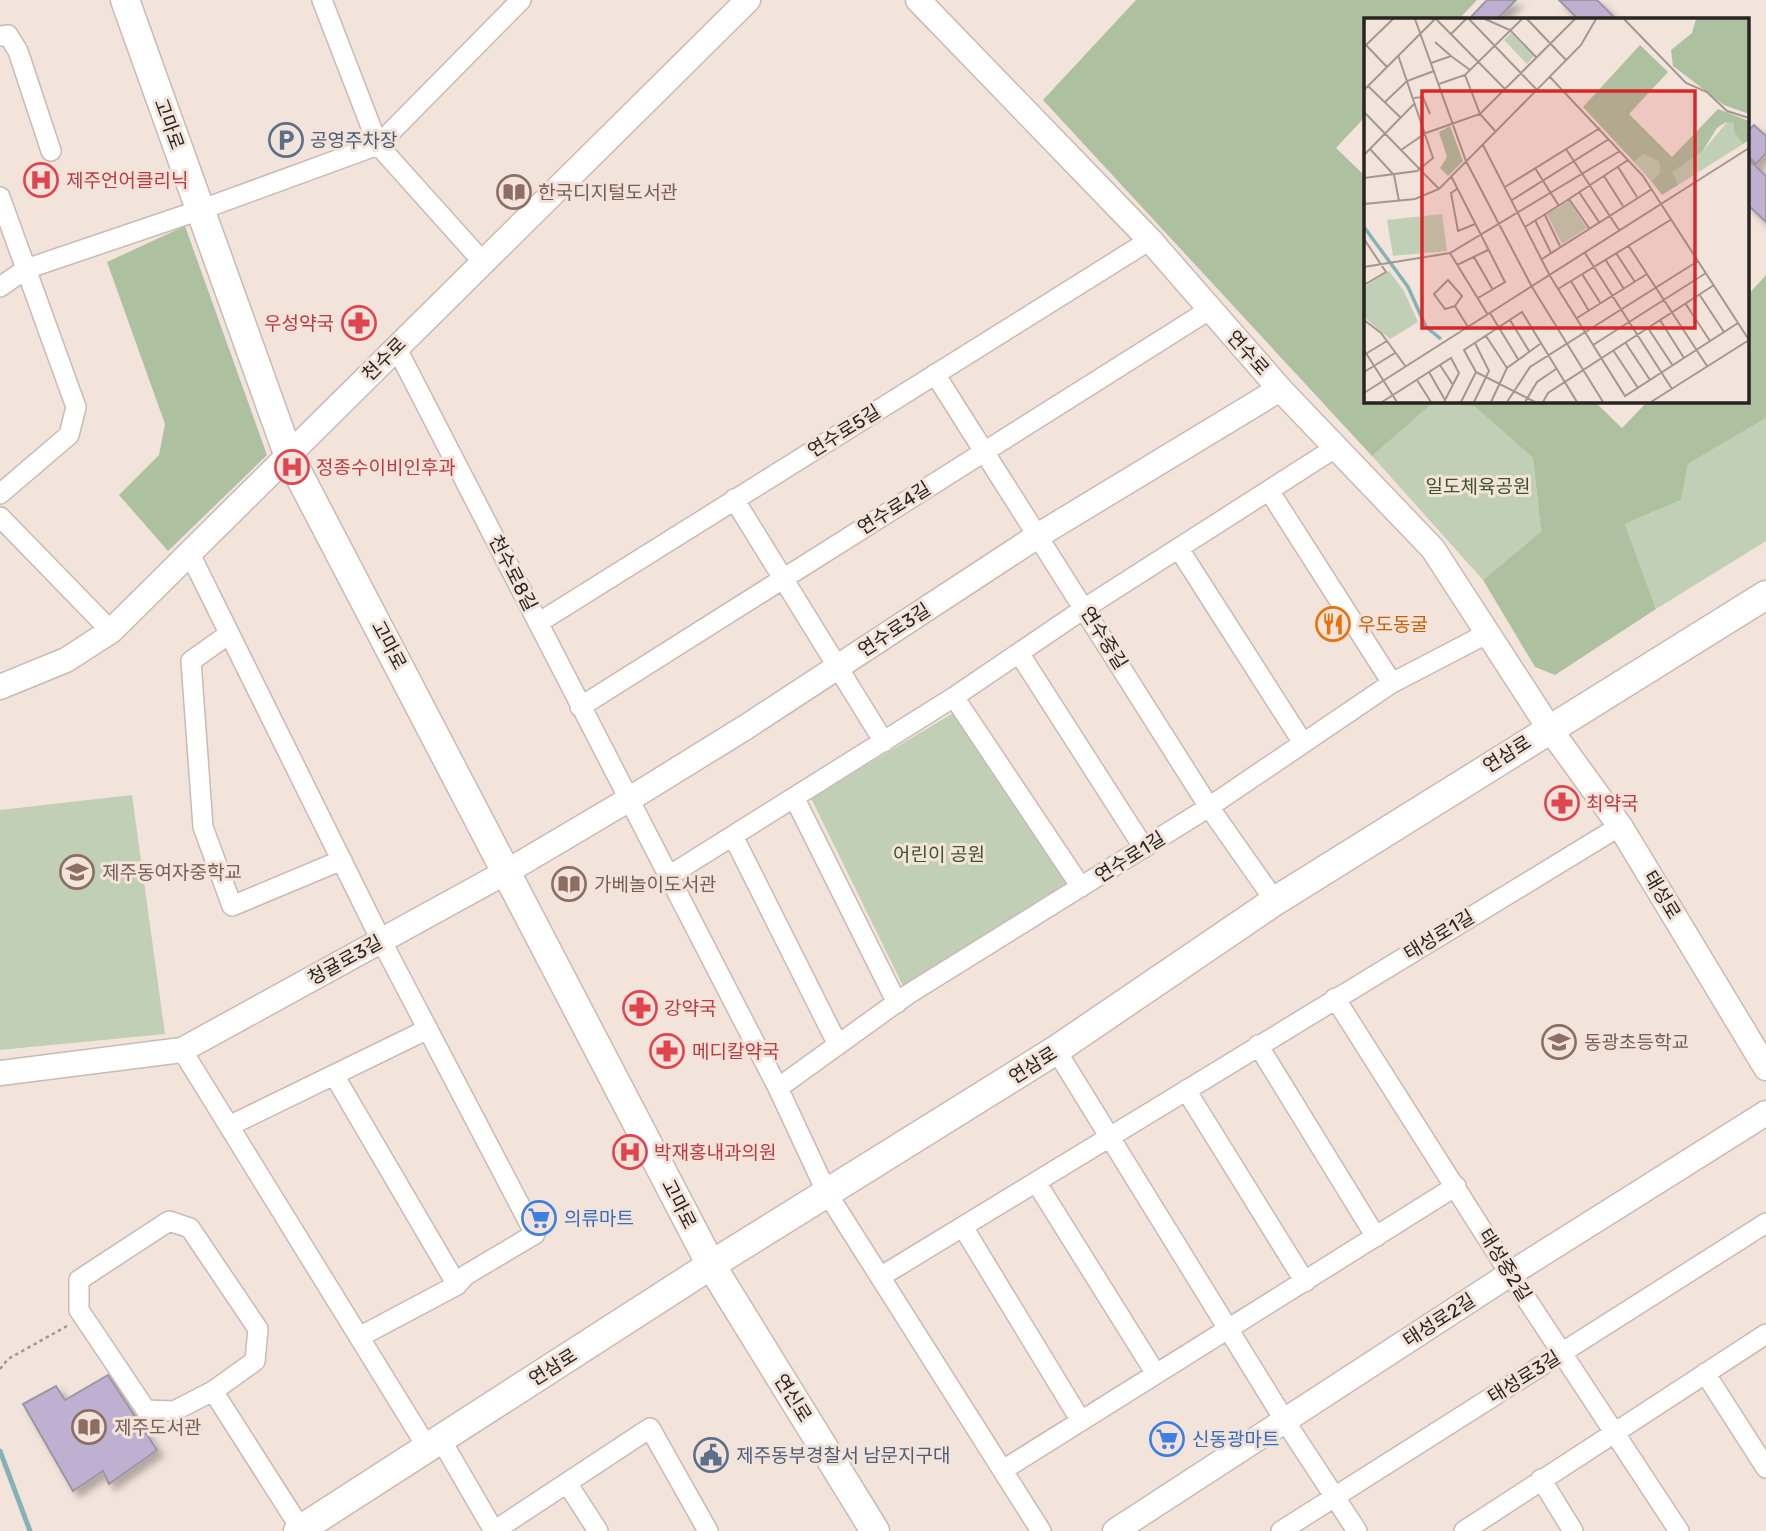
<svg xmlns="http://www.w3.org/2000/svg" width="1766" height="1531" font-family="Rubik,'Noto Sans KR',sans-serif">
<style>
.green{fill:#c0cfb6}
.forest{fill:#adc0a0}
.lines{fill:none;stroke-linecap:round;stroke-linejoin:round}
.stream{stroke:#84b3b5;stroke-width:5}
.building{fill:#bfb0d1;stroke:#9c96a3;stroke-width:2;filter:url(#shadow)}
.minor-casing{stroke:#c9bab2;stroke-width:22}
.tertiary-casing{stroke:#c9bab2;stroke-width:27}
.secondary-casing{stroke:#c9bab2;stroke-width:31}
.path{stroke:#a39891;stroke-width:2.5;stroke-dasharray:3.5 3.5;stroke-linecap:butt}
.minor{stroke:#fff;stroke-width:19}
.tertiary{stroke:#fff;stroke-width:24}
.secondary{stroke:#fff;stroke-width:28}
.labels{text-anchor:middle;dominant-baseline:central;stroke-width:6;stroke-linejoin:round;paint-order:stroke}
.street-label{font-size:19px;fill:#2a2421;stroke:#f3e4db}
.service-label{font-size:19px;fill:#4e5e75;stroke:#f3e4db;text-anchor:start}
.health-label{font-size:19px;fill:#be3a42;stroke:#f3e4db;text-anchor:start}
.education-label{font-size:19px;fill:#785e54;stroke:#f3e4db;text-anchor:start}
.park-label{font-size:19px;fill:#3c5626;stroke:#f3e4db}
.food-label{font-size:19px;fill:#c56008;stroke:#f3e4db;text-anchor:start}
.shop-label{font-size:19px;fill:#366cbe;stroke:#f3e4db;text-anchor:start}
.inset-river{fill:none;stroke:#84b3b5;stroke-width:3.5}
.inset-road{fill:none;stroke:#a39791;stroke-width:2}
.view{fill:#d62828;fill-opacity:0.15;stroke:#d62828;stroke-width:3.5}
.inset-edge{fill:none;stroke:#2a2421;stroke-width:3.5}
</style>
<defs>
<filter id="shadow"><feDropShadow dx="6" dy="6" stdDeviation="3.5" flood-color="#0004"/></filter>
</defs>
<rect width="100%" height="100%" fill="#f3e4db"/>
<path class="green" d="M1429,405L1474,406L1533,458L1541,533L1483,580L1372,456Z
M1766,418V541L1656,609L1625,524L1681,500L1688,464Z
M955,712L1069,885L904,988L811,798Z
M132,795L165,1034L0,1050V810Z"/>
<path class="forest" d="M1136,0H1477L1459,19H1365V117L1336,148L1365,176V401H1594L1622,428L1648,401H1747V296L1766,275V418L1688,464L1681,500L1625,524L1656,609L1555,675L1535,667L1483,580L1541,532L1533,458L1474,406L1430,405L1372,456L1043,100Z
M185,226L267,455L168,551L119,495L159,455L165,424L107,262Z"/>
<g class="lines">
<path class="stream" d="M0,1451L30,1531"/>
</g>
<path class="building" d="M1487,0H1516L1497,19H1469Z
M1559,0H1597L1616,19H1578Z
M1754,125L1766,136V153L1756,164L1747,155V132Z
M1747,158L1766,176V222L1747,204Z
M108,1375L157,1450L109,1484L103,1471L73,1491L23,1404L56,1386L65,1400Z"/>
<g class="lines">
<g class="minor-casing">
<path id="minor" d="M322,0L378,145L483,262
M0,36L8,35L18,51L51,151
M0,197L76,407L69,435L0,494
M0,287L26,269L200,210L378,145L521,0
M396,347L778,1088L827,1193L1041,1531
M935,374L1209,807L1275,901
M1270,492L1392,683
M734,499L884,742
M0,517L111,631
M1179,549L1303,743
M189,552L381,940L535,1234L466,1275L457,1285L361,1336
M538,623L1150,240
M229,634L191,661L203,827L232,906L342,860
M1019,653L1144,848
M954,697L1085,608L1335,448
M580,707L1209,310
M795,799L897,1003
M733,836L838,1045
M667,877L954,697L1081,887
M1335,998L1510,1274L1679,1531
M1258,1045L1376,1237
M182,1050L427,1447
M1056,1050L1285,1421L1357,1531
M334,1075L457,1285
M778,1088L907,995L1209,807L1392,683L1488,633
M1186,1090L1305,1282
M229,1126L428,1029
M1036,1182L1156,1374
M963,1227L1081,1421
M880,1277L1620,826
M1705,1373L1766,1468
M213,1391L174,1411L146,1410L79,1310V1280L169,1221L190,1228L258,1329L255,1361L213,1391L301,1529
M440,1438L494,1531
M1003,1470L1456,1186
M1541,1479L1573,1531
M567,1483L598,1531
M494,1531L650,1428L708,1531
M1281,1531L1766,1223
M1464,1531L1766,1334"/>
</g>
<g class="tertiary-casing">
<path id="tertiary" d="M918,0L1150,240L1280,389L1433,549L1549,728L1620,826L1766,1068
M0,687L66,660L111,631L748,0
M0,1073L182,1050L508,871L628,800L746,727L1039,535L1280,389
M1115,1531L1510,1274L1766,1113"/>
</g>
<g class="secondary-casing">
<path id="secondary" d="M125,0L288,454L711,1265L875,1531
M298,1531L711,1265L1056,1050L1275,901L1766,595"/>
</g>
<path class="path" d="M0,1369L8,1359L67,1326"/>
<use href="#minor" class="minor"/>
<use href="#tertiary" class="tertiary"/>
<use href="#secondary" class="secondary"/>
</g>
<defs>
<g id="parking-ring" transform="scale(1.75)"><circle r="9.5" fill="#f3e4db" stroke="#5c6f8a" stroke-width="1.5"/><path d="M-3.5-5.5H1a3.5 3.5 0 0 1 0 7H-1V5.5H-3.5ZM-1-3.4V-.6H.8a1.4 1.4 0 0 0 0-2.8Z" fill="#5c6f8a"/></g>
<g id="hospital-ring" transform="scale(1.75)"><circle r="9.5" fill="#f3e4db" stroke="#e0444e" stroke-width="1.5"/><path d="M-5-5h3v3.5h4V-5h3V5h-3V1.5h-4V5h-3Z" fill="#e0444e"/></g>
<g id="library-ring" transform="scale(1.75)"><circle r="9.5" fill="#f3e4db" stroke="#8d6e63" stroke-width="1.5"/><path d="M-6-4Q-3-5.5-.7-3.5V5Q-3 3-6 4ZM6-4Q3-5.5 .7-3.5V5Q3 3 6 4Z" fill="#8d6e63"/></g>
<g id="pharmacy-ring" transform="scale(1.75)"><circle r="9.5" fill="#f3e4db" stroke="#e0444e" stroke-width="1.5"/><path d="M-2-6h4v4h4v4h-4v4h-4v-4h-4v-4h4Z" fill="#e0444e"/></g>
<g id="restaurant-ring" transform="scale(1.75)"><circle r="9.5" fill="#f3e4db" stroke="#e8710a" stroke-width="1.5"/><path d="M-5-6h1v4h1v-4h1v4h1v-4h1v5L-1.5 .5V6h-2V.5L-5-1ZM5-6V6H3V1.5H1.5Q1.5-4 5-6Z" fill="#e8710a"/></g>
<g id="school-ring" transform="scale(1.75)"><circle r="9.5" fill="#f3e4db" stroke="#8d6e63" stroke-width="1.5"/><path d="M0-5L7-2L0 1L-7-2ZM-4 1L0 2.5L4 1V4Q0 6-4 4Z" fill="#8d6e63"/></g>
<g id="supermarket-ring" transform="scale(1.75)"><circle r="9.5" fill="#f3e4db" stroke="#3f7fe0" stroke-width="1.5"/><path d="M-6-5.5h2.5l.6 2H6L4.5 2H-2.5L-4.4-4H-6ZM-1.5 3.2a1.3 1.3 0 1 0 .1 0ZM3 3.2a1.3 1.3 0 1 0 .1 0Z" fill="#3f7fe0"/></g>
<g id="civic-ring" transform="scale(1.75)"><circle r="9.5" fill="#f3e4db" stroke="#5c6f8a" stroke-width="1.5"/><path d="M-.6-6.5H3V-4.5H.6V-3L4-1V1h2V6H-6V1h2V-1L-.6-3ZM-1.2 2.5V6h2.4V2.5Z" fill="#5c6f8a"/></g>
</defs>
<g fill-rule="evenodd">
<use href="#parking-ring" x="286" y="140"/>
<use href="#hospital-ring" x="41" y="180"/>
<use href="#library-ring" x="514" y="192"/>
<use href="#pharmacy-ring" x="359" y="323"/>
<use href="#hospital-ring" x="292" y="467"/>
<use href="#restaurant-ring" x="1333" y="624"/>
<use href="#pharmacy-ring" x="1562" y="803"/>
<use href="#school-ring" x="77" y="872"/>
<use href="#library-ring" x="569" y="884"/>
<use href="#pharmacy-ring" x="640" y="1008"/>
<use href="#school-ring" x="1559" y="1042"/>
<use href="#pharmacy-ring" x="667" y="1051"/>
<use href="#hospital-ring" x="630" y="1152"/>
<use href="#supermarket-ring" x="539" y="1218"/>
<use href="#library-ring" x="89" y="1427"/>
<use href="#supermarket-ring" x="1167" y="1439"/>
<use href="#civic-ring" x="711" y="1455"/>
</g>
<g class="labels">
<g class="street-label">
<text transform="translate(169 124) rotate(70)">고마로</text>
<text transform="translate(1248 353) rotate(48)">연수로</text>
<text transform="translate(384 359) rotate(-45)">천수로</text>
<text transform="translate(844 431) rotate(-32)">연수로5길</text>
<text transform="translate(894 508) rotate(-32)">연수로4길</text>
<text transform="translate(513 573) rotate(63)">천수로8길</text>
<text transform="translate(894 630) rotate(-33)">연수로3길</text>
<text transform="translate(1104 638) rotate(58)">연수중길</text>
<text transform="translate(389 645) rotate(62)">고마로</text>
<text transform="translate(1507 754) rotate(-32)">연삼로</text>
<text transform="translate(1130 857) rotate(-32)">연수로1길</text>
<text transform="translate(1662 895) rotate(59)">태성로</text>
<text transform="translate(1439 935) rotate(-31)">태성로1길</text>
<text transform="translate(345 960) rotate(-29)">청귤로3길</text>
<text transform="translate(1033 1065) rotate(-32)">연삼로</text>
<text transform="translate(679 1204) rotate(63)">고마로</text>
<text transform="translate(1505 1265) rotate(58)">태성중2길</text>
<text transform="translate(1439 1320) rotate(-33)">태성로2길</text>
<text transform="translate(553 1367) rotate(-32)">연삼로</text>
<text transform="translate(1524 1377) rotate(-32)">태성로3길</text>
<text transform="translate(793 1398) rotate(58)">연신로</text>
</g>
<g class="service-label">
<text x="310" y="140">공영주차장</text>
<text x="736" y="1455">제주동부경찰서 남문지구대</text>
</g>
<g class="health-label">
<text x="66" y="180">제주언어클리닉</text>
<text x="334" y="323" text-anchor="end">우성약국</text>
<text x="316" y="467">정종수이비인후과</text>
<text x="1586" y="803">최약국</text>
<text x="664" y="1008">강약국</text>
<text x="692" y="1051">메디칼약국</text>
<text x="654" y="1152">박재홍내과의원</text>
</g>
<g class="education-label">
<text x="538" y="192">한국디지털도서관</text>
<text x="102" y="872">제주동여자중학교</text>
<text x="594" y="884">가베놀이도서관</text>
<text x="1584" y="1042">동광초등학교</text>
<text x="114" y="1427">제주도서관</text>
</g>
<g class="park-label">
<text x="1478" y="486">일도체육공원</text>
<text x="939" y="854">어린이 공원</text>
</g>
<g class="food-label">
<text x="1358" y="624">우도동굴</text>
</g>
<g class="shop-label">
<text x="564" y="1218">의류마트</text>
<text x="1192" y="1439">신동광마트</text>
</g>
</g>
<g transform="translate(1364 18)">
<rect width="385" height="385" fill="#f3e4db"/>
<path d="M147,15L170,38L163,46L140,22ZM363,104L370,105V114L379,126L314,167L309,154L338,134ZM279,136L295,144L296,155L287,163L270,144ZM205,183L223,210L198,226L183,196ZM78,196L83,233L29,238L23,202ZM25,253L40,273L54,304L26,321L0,299V269Z" fill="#c0cfb6"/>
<path d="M332,1H385V96L360,87L309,48L307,32L328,15ZM276,27L304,54L265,96L308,139L354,91L385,103V122L379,126L370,114V105L362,104L353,110L338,134L309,154L314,167L298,177L287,163L296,155L295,144L279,136L270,144L219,89ZM86,108L99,143L84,158L76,150L83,139L75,114Z" fill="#adc0a0"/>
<path class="inset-river" d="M0,209L44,269L62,309L77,321"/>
<path class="inset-road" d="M51,1L102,143L168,269L239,384M72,1L141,71M105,1L174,73M121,1L146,12L172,39M163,1L202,42M260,1L322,65L343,74L363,93L385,100M87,16L102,1M71,24L87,38M0,25L23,49M0,29L29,1M67,45L87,38L106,52M101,57L116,96L132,114M186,59L279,158L385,322M75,66L101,57L158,1M4,68L37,100M0,72L71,1M50,80L59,79L66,96M21,84L43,63L70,53M0,94L75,171M119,127L186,258L261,378L374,305M6,131L30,157L35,183M202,131L255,212M37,132L62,115L116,96L211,1M0,137L51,85M254,149L273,179M171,150L195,188M87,158L141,264L114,280M240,158L259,188M0,160L53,153L69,140L34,37M141,169L236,110M93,171L87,175L94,213L111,206M215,174L235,204M205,181L264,142M148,182L245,121M0,186L51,181L75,171L217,27L232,1M181,197L196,228M171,202L187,235M161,209L205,181L225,210M0,221L22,254L0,267M264,227L343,348M86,235L124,297M221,235L308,371M252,235L271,264M110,239L129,272M178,241L288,171M241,241L260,271M93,247L124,232M0,249L86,235L256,133M218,256L237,286M207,263L225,293M194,271L308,201M335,276L360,314M321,285L346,323M91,288L81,291L70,276L84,262L98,278L91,288L104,309M126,295L154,341M213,300L283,256M0,302L17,315L42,349M146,302L165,333M296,302L320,340M284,310L309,348M122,318L143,350M261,324L286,362M229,327L342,255M0,332L33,384M249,332L274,370M3,335L23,323M76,347L89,367M0,354L31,335M65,354L81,382M112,354L171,384M53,362L67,384M0,375L385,130M18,384L87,340L95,355L80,384M97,384L112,354L100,332L158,294L213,384M110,384L125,353L111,325M127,384L143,350L176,326M143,384L166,349L334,243M161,384L173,364L192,351M179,384L184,375L350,267M287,384L385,322"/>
<path class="view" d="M58,73H331V310H58Z"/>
<rect width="385" height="385" class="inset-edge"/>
</g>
</svg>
